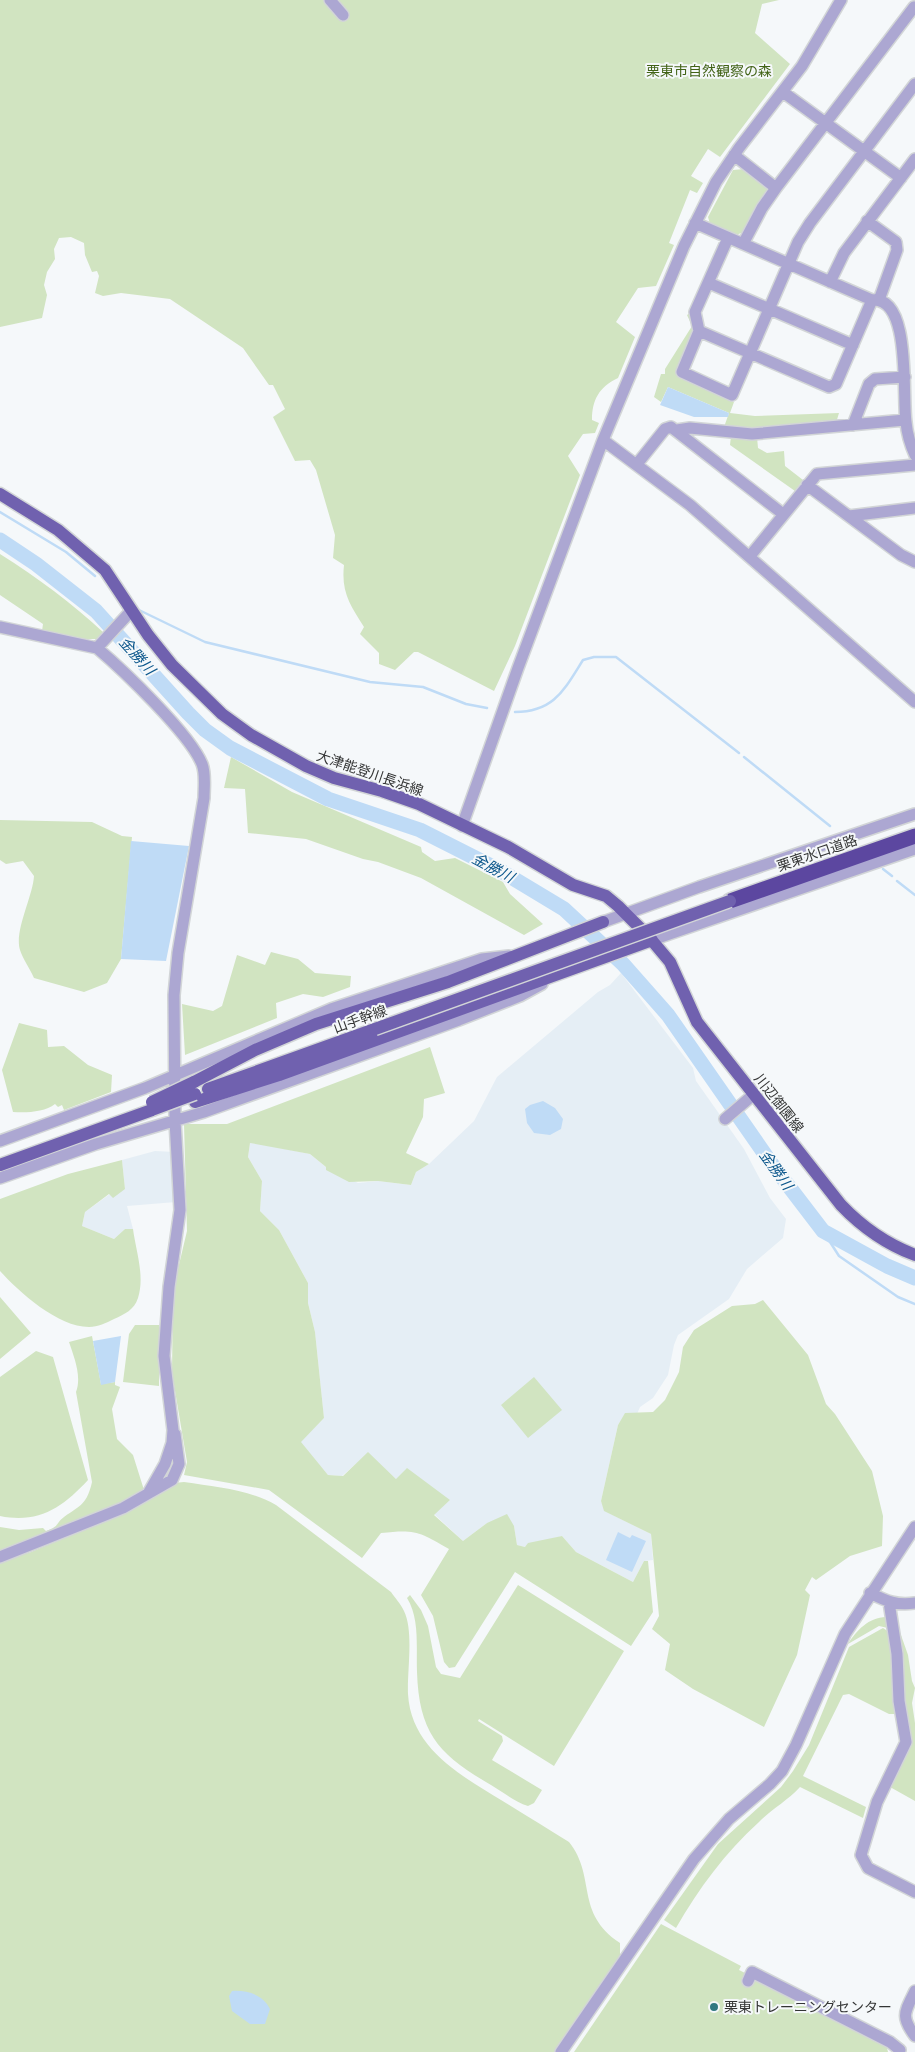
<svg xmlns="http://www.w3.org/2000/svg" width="915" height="2052" font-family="Roboto,'Noto Sans JP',sans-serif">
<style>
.built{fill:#e5eef5}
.green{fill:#d1e4c1}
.water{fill:#bfdbf6}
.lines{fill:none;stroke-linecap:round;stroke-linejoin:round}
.stream{stroke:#bfdbf6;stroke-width:2.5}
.river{stroke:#bfdbf6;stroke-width:15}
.minor-casing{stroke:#d2d5d7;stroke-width:14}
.major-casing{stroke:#d2d5d7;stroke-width:15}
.highway-casing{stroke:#d2d5d7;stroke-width:18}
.minor{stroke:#aca7d2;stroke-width:11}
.major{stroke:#7061af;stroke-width:12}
.highway{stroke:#5c47a0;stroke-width:15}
.major-bridge-casing{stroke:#d2d5d7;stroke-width:15;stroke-linecap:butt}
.major-bridge{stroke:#7061af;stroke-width:12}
.poi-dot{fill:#307881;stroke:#f5f8fa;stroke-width:2}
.labels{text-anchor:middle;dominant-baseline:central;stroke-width:4;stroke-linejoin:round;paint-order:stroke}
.park-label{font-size:14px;fill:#426317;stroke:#f5f8fa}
.street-label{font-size:14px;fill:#343535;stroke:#f5f8fa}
.poi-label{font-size:14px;fill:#343535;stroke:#f5f8fa;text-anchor:start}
.water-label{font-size:15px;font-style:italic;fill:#0c578c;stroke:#f5f8fa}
</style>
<rect width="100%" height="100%" fill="#f5f8fa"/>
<path class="built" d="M621,973L693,1068L696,1081L744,1149L770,1198L786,1219L783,1238L747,1269L729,1299L678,1335L674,1345L668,1375L653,1398L640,1407L637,1414H625L618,1425L601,1501L605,1511L651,1534L653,1560L644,1561L633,1582L576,1552L562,1536L525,1547L517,1545L514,1526L487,1523L463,1541L434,1514L450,1500L396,1479L368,1453L342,1476L328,1475L300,1442L324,1418L315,1332L308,1303V1283L279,1230L260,1211L262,1181L248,1157L250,1143L261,1144L310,1154L326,1167L358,1183L378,1181L411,1185L416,1172L429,1164L474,1121L497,1077L598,992L610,985Z
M155,1151L175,1152L176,1202L127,1206L133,1229H125L114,1239L82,1226L85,1212L110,1194L125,1189L122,1160Z"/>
<path class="green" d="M0,0H779L762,4L755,33L790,64L720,157L708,149L691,176L703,183L697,193L690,190L669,243L674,245L656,286L638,288L616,322L635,337L618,378C599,387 592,400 592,420L599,423L595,433L583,434L568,456L580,475L515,646L494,691L418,652H414L395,670L379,664V653L360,634L364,627C350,605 341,592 344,565L333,558L335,535L316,470L310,460L295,461L273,417L285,409L273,385H269L243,348L170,299L121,293L103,296L95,293L99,276L97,271L92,272L85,255L84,243L71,237L59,238L54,249L55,259L47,272L44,285L47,295L42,318L0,327Z
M744,169L767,187V191L744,232L736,235L710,224L708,217L733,170Z
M690,313L696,328L676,375L734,402L730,413L755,416L839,413L836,423L752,430L724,427L729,413L668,387L661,402L654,397L661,374H665V369L692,326L687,315Z
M731,436L757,437L758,448L767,453L784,451L785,466L803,480L795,491L730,445Z
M0,554C38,578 72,603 104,633L100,639H73L42,631L43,624L0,595Z
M231,757L292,792L421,847L422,852L435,861L455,858L503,882L510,894L543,924L524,935L421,878L378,862L363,859L306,839L248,833L245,789L224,788Z
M0,820L92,822L122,836L132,837L121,959L107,983L84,992L34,978C30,969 23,959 20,950C14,931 33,896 34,876L23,861L6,864L0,860Z
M271,952L298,959L315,973L351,976L350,987L323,997L303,994L276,1003L277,1018L185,1055L182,1004L213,1011L222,1006L237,955L265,965Z
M19,1023L47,1030L48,1047L64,1046L88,1065L112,1075L111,1092L64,1110L62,1105L58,1107L55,1104C45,1112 27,1113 13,1112L2,1070Z
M430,1047L445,1093L424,1099L423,1117L406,1153L429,1164L416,1172L411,1185L378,1181L349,1182L326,1170V1167L310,1154L250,1143L248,1157L262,1181L260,1211L279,1230L308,1283V1303L315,1332L324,1418L301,1442L328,1475L343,1476L368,1452L396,1479L407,1468L450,1500L434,1515L463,1541L487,1523L507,1514L514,1526L517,1545L525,1547L528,1543L562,1536L576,1552L633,1582L644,1561H648L653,1612L631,1646L515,1572L455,1667L449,1668L444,1662L433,1616L421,1595L449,1549C420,1532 416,1529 381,1533L362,1558L269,1490L184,1475L187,1462L172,1373L173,1290L187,1231L184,1124H227Z
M122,1160L125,1189L113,1198L109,1194L85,1212L82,1226L114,1239L125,1229H133C136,1251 145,1276 138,1298C134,1310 125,1314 114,1319C106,1323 98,1327 89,1327C58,1327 19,1292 0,1271V1199L68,1174Z
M0,1297L31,1333L0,1359Z
M763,1300L808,1355L826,1404L835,1414L872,1471L883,1516L882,1546L850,1556L816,1580L812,1577L805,1590L810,1595L797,1655L764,1727L693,1689L665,1670L670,1644L652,1629L659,1616L651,1534L604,1511L601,1501L618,1425L625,1413L653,1412L665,1400L679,1372L683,1347L694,1330L732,1306L755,1304Z
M135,1325H159V1386L123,1382L129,1334Z
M92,1336L101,1384L115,1382V1385L120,1387L112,1409L117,1439L133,1455L144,1490L133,1498L0,1551V1527L19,1530L43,1528L46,1531C60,1526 55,1524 64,1517C81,1505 87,1504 92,1482L76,1392C82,1376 74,1357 69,1342Z
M36,1351L53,1357L88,1480C63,1507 39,1524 0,1516V1377Z
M534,1377L562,1410L528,1438L501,1405Z
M184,1482C216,1487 248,1489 276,1505L391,1592C395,1598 401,1604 404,1611C414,1632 407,1670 408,1694C411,1748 460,1775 501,1800C524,1814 546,1828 569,1842C597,1877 574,1912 620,1943V1955L594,1998L555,2052H0V1562L31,1552L105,1521L174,1483Z
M518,1585L624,1651L554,1766L479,1719L478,1721L502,1736L503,1741L492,1760L542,1790L534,1803L528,1806C515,1802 503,1792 491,1785C440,1755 419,1735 417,1672C416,1647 420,1619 407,1598L410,1595L421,1610L428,1626L436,1667L441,1674L460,1678Z
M886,1617L888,1628L879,1626L848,1644C856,1631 869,1617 886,1617Z
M895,1618L908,1655L912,1681L915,1688L912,1703L915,1723V1801L890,1787L910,1743L902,1692Z
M883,1628L889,1632L893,1653L894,1714H889L849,1694L843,1695L803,1776L866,1807L863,1818L800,1787C787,1801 772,1809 759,1822C725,1853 699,1888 676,1928L664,1920L718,1844L781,1787L793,1771L809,1745L849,1647Z
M661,1924L741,1966L739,1970L886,2044L888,2052H574Z"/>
<path class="water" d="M668,387L729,413L728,417H694L660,405Z
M131,841L189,846L166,961L121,959Z
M543,1101L555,1108L563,1119L561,1129L550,1135L534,1133L527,1123L525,1109L530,1105Z
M121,1336L115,1382L101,1385L93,1341Z
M618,1532L630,1538L632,1535L646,1541L632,1572L606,1560Z
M232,1991C246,1990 263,1994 270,2009L265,2024H250L232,2011L229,1996Z"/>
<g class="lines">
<path class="stream" d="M0,512L66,552L95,576
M139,610L205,642L370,682L423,687L466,704L487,708
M515,712C554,712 564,690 583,660L594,657H616L739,753
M744,757L830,826
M853,845L859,850
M883,869L892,876
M897,881L915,895
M823,1231L839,1256L898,1297L915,1304"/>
<path class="river" d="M0,540L36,564L96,611L188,713L205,730L230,748L328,799L420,830L501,871L564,909L623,964L668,1015L771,1163L823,1231L887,1266L915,1278"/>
<g class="minor-casing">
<path id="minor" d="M330,0L343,15
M783,92L901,178
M734,155L776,188
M867,221L896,242L897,250L879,300
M695,223L872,300C912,296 902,396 906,422C907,434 910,444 915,455
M728,238L695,312L699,331L682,372L732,395L798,242L810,223L915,84
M743,244L762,208L776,188L914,7
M830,282L844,253L915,159
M709,283L853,345
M699,331L829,387L836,384L872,300
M853,425L869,384L875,379L905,377
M677,430L690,428L752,434L905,420
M603,440L690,505L915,702
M637,464L665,429L671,427L783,514
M807,485L901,555L915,562
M849,516L915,508
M750,556L817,474L915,465
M0,627L97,648L131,611
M97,648C123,670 190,734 202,764C206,774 204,787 204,798L178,953L174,995L175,1121L180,1210L169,1287L164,1356L173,1430L172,1443L165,1464L149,1492
M462,826L518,668L603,440L684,246L716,182L739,148L802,66L841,0
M603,922L699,887L915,814
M652,940L915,849
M725,1119L753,1095
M0,1141L145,1088L331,1009L482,959L509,956
M0,1178L96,1144L204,1112L459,1020L520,996L542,984
M0,1557L123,1508L172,1480L179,1464L175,1434
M870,1593C886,1601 897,1606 915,1603
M889,1602L897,1654L899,1701L906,1742L877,1802L861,1855L868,1868L915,1892
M748,1981L752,1972L890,2042L900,2050
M915,1991C905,2012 900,2016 915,2036
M561,2052L694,1859L729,1819L770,1784L782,1771L796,1745L845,1634L915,1527"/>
</g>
<g class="major-casing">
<path id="major" d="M0,494L58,530L105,570L148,635L172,665L222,714L251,735L306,766L334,778L382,791L419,804L508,847L573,885L606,896L618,906L649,937L670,962L697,1022L841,1205C862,1227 886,1244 915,1255
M194,1082L255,1050L316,1024L448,982L603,922
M208,1089L375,1029
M195,1102L279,1075L652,940
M0,1165L152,1110"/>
</g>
<g class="highway-casing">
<path id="highway" d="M730,901L915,836"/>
</g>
<use href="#minor" class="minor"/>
<use href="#major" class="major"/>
<use href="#highway" class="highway"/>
<g class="major-bridge-casing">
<path id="major-bridge" d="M375,1029L730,901
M152,1102L194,1082
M152,1110L195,1094"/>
</g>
<use href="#major-bridge" class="major-bridge"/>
</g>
<circle class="poi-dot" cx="714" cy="2007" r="5"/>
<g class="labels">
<g class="park-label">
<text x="709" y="71">栗東市自然観察の森</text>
</g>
<g class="street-label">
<text transform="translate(370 773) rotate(19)">大津能登川長浜線</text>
<text transform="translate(817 853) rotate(-19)">栗東水口道路</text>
<text transform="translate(360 1019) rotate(-20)">山手幹線</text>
<text transform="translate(779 1103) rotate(52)">川辺御園線</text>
</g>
<g class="poi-label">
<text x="724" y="2007">栗東トレーニングセンター</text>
</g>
<g class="water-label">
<text transform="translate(137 656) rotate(48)">金勝川</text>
<text transform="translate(493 868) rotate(28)">金勝川</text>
<text transform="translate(776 1170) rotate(54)">金勝川</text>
</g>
</g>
</svg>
